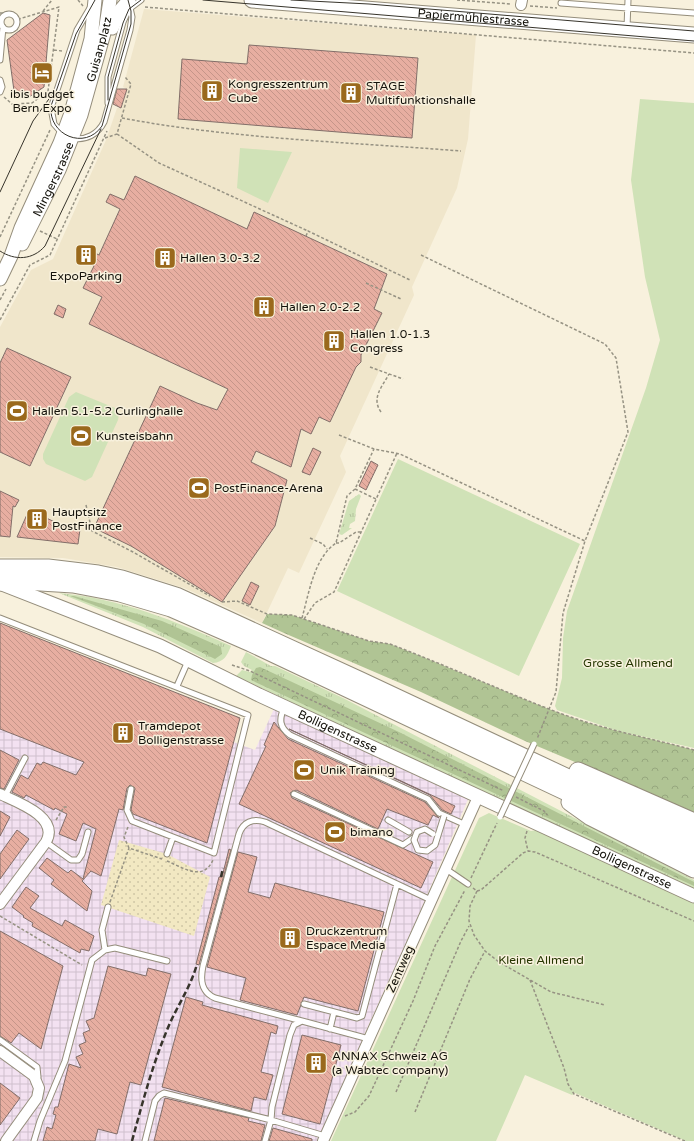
<svg xmlns="http://www.w3.org/2000/svg" width="694" height="1141" font-family="'Varela Round',sans-serif">
<style>
.built{fill:#f0e6cb}
.industrial{fill:url(#industrial-grid)}
.grass{fill:url(#grass-tufts)}
.forest{fill:url(#forest-crowns)}
.sand{fill:url(#sand-dots)}
.green{fill:#d0e2b7}
.building{fill:url(#building-back-hatch);stroke:#826e69}
.lines{fill:none;stroke-linecap:round;stroke-linejoin:round}
.lane-casing{stroke:#948d7b;stroke-width:7}
.street-casing{stroke:#948d7b;stroke-width:12}
.secondary-casing{stroke:#948d7b;stroke-width:15}
.primary-casing{stroke:#948d7b;stroke-width:17}
.highway-casing{stroke:#948d7b;stroke-width:19}
.path{stroke:#969283;stroke-width:1.5;stroke-dasharray:3 2;stroke-linecap:butt}
.lane{stroke:#fff;stroke-width:5}
.street{stroke:#fff;stroke-width:10}
.secondary{stroke:#fff;stroke-width:13}
.primary{stroke:#fff;stroke-width:15}
.highway{stroke:#fff;stroke-width:17}
.tram{stroke:#37342b;stroke-width:1}
.rail{stroke:#37342b;stroke-width:2.5;stroke-dasharray:6 3;stroke-linecap:butt}
.lane-bridge-casing{stroke:#948d7b;stroke-width:7;stroke-linecap:butt}
.lane-bridge{stroke:#fff;stroke-width:5}
.labels{text-anchor:middle;dominant-baseline:central;stroke-width:3;stroke-linejoin:round;paint-order:stroke}
.street-label{font-size:12px;fill:#14120b;stroke:#f8f1dd}
.poi-label{font-size:12px;fill:#14120b;stroke:#f8f1dd;text-anchor:start}
.park-label{font-size:12px;fill:#253600;stroke:#f8f1dd}
</style>
<defs>
<pattern id="industrial-grid" width="8" height="8" patternUnits="userSpaceOnUse"><rect width="8" height="8" fill="#f3e1f1"/><path d="M0 4h8M4 0v8" fill="none" stroke="#cfc0cd"/></pattern>
<pattern id="grass-tufts" width="24" height="20" patternUnits="userSpaceOnUse"><rect width="24" height="20" fill="#d0e2b7"/><path d="M3 7l-1-3M5 7V3M7 7l1-3M15 17l-1-3M17 17v-4M19 17l1-3" fill="none" stroke="#b2c19c"/></pattern>
<pattern id="forest-crowns" width="20" height="18" patternUnits="userSpaceOnUse"><rect width="20" height="18" fill="#b0c494"/><path d="M2 6a3 3 0 1 1 6 0M12 15a3 3 0 1 1 6 0" fill="none" stroke="#96a77e"/></pattern>
<pattern id="sand-dots" width="8" height="8" patternUnits="userSpaceOnUse"><rect width="8" height="8" fill="#f2e8c2"/><path d="M2 2h.1M6 6h.1" fill="none" stroke="#cfc6a5" stroke-width="1.8" stroke-linecap="round"/></pattern>
<pattern id="building-back-hatch" width="6" height="6" patternUnits="userSpaceOnUse"><rect width="6" height="6" fill="#e7aea1"/><path d="M-1 5l2 2M0 0l6 6M5-1l2 2" fill="none" stroke="#c59589"/></pattern>
</defs>
<rect width="100%" height="100%" fill="#f8f1dd"/>
<path class="built" d="M144,9L476,35L468,139L457,188L412,287L414,295L340,456L346,472L299,573L288,568L262,623L184,588L117,567L63,558L0,557V327L31,270L53,259L106,140L117,108H121L127,89L123,87Z"/>
<path class="industrial" d="M0,655L255,750L274,709L469,797L418,916L364,1035L334,1113L320,1141H0Z"/>
<path class="grass" d="M359,494L361,496L356,509L355,521L350,524L349,528H352L342,535L339,534L349,501Z
M59,593C119,598 176,621 231,646C227,656 224,662 213,663L143,627Z
M246,652L271,666H275L343,698L694,880V889L549,823L236,676L242,670L250,672L252,670L244,666L241,662Z"/>
<path class="forest" d="M70,596H74L162,621L221,647L222,654L215,659L144,624Z
M267,614L292,615L369,641L390,644C447,666 504,692 562,714C605,730 650,738 694,750V812L525,741L421,692L284,633L262,623Z
M260,667L399,732L694,882V886L251,680L252,675L256,668Z"/>
<path class="sand" d="M119,840L167,854L210,877L194,936L101,905Z"/>
<path class="green" d="M640,99L694,103V748L618,731L557,710L555,706L562,678L563,638L567,611L646,388L660,340L645,277L631,180Z
M240,148L292,152L268,203L237,188Z
M76,392L115,408L119,414L118,420L92,477L85,481L46,464L43,459V454L69,397Z
M398,459L580,544L519,676L337,591Z
M489,813L531,831L537,830L694,901V1141H686L575,1093L572,1095L525,1075L496,1141H331L479,818Z"/>
<path class="building" d="M43,13L50,15L44,87L29,97L15,98L7,40Z
M249,45L418,58L412,138L178,119L182,59L247,64Z
M117,89H127L121,108L113,104Z
M135,176L247,229L254,212L387,274L374,309L382,313L361,355V362L356,367L330,422L319,417L311,434L301,429L291,467L256,451L251,462L287,480L275,526L222,602L131,546L94,528L160,386L197,403L217,410L228,389L89,324L102,297L83,288L94,266L78,258L83,247L99,255L120,209L106,202L110,194L124,200Z
M58,305L66,309L63,318L54,314Z
M7,348L71,377L30,466L0,452V363Z
M313,448L321,452L310,475L302,472Z
M371,461L378,465L366,490L359,486Z
M0,491L19,500L15,507L13,506L10,537L0,536Z
M29,510L70,529L72,525L80,529L78,544L17,537Z
M251,582L259,586L250,605L242,601Z
M0,623L240,718L207,843L133,814L131,810L135,788L130,785L127,788L123,810L119,809L101,876L91,871L82,881L92,891L87,911L51,884L54,880L39,868L47,858L68,873L71,870L83,879L96,829L83,823L76,841L59,834L67,814L55,808L54,810L26,795L24,798L12,792L21,775L28,779L37,763L41,765L43,762L76,775L84,762L0,729Z
M274,722L288,739L425,802L439,818L433,815L428,825L387,809L378,829L296,790L290,793L292,798L433,862L421,888L239,804L266,746L264,745Z
M289,729L455,806L451,814L442,810L430,795Z
M0,750L19,760L4,789L0,788Z
M0,811L10,817L0,836Z
M17,830L29,839L0,879V854Z
M229,849L231,850L199,965L196,964L219,877H222Z
M238,852L257,857L248,892L270,898L275,883L384,912L358,1011L304,997L297,1015L240,1000L246,978L207,967Z
M26,887L39,896L30,908L62,926L65,920L94,936L89,951L81,949L80,953L32,926L33,923L23,917L24,916L12,907Z
M0,931L63,966L41,1049L19,1033L11,1043L0,1036Z
M108,966L146,976L148,968L171,974L141,1085L130,1082L117,1134L98,1129L95,1141H43L47,1127L52,1129L56,1115L53,1114L55,1107H58L69,1064L81,1068L76,1057L83,1054L79,1045L86,1042L83,1033L90,1030L86,1021L94,1018Z
M186,997L203,1002L202,1005L278,1026L276,1034L271,1032L261,1072L273,1075L266,1100L254,1097L251,1111L162,1087Z
M302,1035L341,1045L320,1124L282,1114Z
M0,1083L20,1098L0,1125Z
M165,1098L249,1118L248,1121L265,1125L261,1141H154Z
M273,1128L312,1139V1141H269Z"/>
<g class="lines">
<g class="lane-casing">
<path id="lane" d="M561,3L694,13
M1 22a8 8 0 1 1 16 0a8 8 0 1 1-16 0Z
M627,28L628,0
M0,60L3,27
M0,80L2,87L0,92
M108,103V77L123,22L129,9L141,0
M62,133L54,124L51,108L77,30L90,8
M72,138C86,141 98,134 104,122L130,30L132,17L129,3
M0,618L248,715L214,853L132,821L127,810L131,789
M177,686L188,661
M284,708C279,719 279,727 290,735L428,799L439,813L466,825
M294,794L403,845L413,838
M5,796L25,758
M388,820L409,832
M46,842L71,860H78L82,854L88,832
M167,854L173,837
M446,869L468,884
M105,950L102,930L108,907
M304,1004L357,1018L362,1016L397,884
M302,1021L215,998C201,992 200,980 203,966L239,834C243,822 253,818 265,822L431,900
M330,1029L334,1012
M0,1040L37,1067L38,1077
M34,1141L40,1121L65,1061L92,960L105,950L115,948L167,961
M145,1141L155,1101L159,1096L164,1093L271,1120L325,1136
M265,1141L271,1120L272,1107L290,1035L294,1025L302,1021L369,1039"/>
</g>
<g class="street-casing">
<path id="street" d="M521,5L522,0
M0,794C17,802 60,817 46,842L0,904
M0,1051L34,1076L39,1088L37,1098L6,1141
M323,1141L478,797"/>
</g>
<g class="secondary-casing">
<g id="secondary">
<path d="M112,28L118,13L129,0"/>
<path id="s1" d="M22,244L59,170L81,115L106,26L110,0"/>
<path d="M0,279L11,256L21,228L60,143L71,113L91,39L95,0"/>
<path id="s2" d="M2,584L160,646L259,695L694,896"/>
</g>
</g>
<g class="primary-casing">
<g id="primary">
<path id="s3" d="M252,0L694,35"/>
</g>
</g>
<g class="highway-casing">
<path id="highway" d="M0,568H48L98,574L122,579L176,596L361,681L694,837
M0,582L24,581L73,584L120,593L171,608L251,643L694,852
M578,771L694,822
M570,802L591,817L694,869"/>
</g>
<path class="path" d="M78,0L83,6
M457,0L511,4
M530,6L557,8
M145,7L694,53
M43,11L52,0
M0,13H12L19,19
M17,30L19,19L59,7L48,91L49,92
M54,50L62,51
M4,97L12,104L32,103L48,91
M122,118C233,139 348,142 461,151
M117,134L159,163L308,231
M105,138L117,134L131,84L125,77
M40,231L57,239
M306,236L308,231L410,280
M0,237L50,130
M421,255L605,344L616,358L628,432L585,541L563,613L556,692L537,739
M366,283L401,299
M0,300L6,289
M0,320L30,265L50,255L107,131
M370,367L403,379
M381,412C371,398 382,387 389,374
M339,435L374,449L400,454L585,541
M355,489L376,499
M86,505L92,531L133,552L210,596
M310,538L323,544L327,549
M336,543H339L356,532H361
M222,602L237,601L267,614L292,615L369,641L390,644C448,666 504,692 562,714C606,730 649,738 694,750
M302,618C309,593 314,558 336,543L347,496L355,489L374,449
M304,619L315,603L334,592L397,453
M232,665L250,671L504,791
M516,797L544,811L547,815
M56,820L64,807H68
M128,827L124,837L129,848L162,859
M527,831L525,838L528,851
M167,861C184,868 203,882 213,860
M471,878L497,823
M473,888L477,891L481,890L523,853L528,851L535,852L694,921
M477,891L470,906L469,921L474,935L485,951L499,962L551,992L605,1005
M110,902L129,848
M0,916L82,965
M530,980L564,1068L568,1084L574,1094L685,1141
M396,1092L461,941L469,926
M415,1112L470,979L485,951
M345,1116L355,1112L369,1096L413,1001L435,946L465,890"/>
<use href="#lane" class="lane"/>
<use href="#street" class="street"/>
<use href="#secondary" class="secondary"/>
<use href="#primary" class="primary"/>
<use href="#highway" class="highway"/>
<path class="tram" d="M95,0L76,34L51,106C48,135 85,151 102,126L131,24V11L128,0
M203,0L694,41
M291,0L369,4L694,31
M108,100V77L123,23L129,9L141,0
M0,192L33,121L54,92
M0,251C15,261 33,260 45,246L101,129"/>
<path class="rail" d="M221,877L223,868
M132,1141C143,1101 153,1062 170,1023C179,1003 191,986 197,964"/>
<g class="lane-bridge-casing">
<path id="lane-bridge" d="M500,817L534,744
M433,834L425,829L417,832L414,840L418,850L427,851L435,845L444,816"/>
</g>
<use href="#lane-bridge" class="lane-bridge"/>
</g>
<defs>
<g id="hotel-square" transform="scale(1.15)"><rect x="-9" y="-9" width="18" height="18" rx="4" fill="#9a691c" stroke="#f8f1dd"/><path d="M-6-4.5h1.5V1H6V5H4.5V3h-9V5H-6ZM-4 0a1.8 1.8 0 1 1 3.6 0ZM.5 0V-2.5h3Q6-2.5 6 0Z" fill="#fff"/></g>
<g id="building-square" transform="scale(1.15)"><rect x="-9" y="-9" width="18" height="18" rx="4" fill="#9a691c" stroke="#f8f1dd"/><path d="M-4-6H4V6H1V3H-1V6H-4ZM-2.5-4.3h1.7v1.8h-1.7ZM.8-4.3h1.7v1.8H.8ZM-2.5-1h1.7V.8h-1.7ZM.8-1h1.7V.8H.8Z" fill="#fff"/></g>
<g id="stadium-square" transform="scale(1.15)"><rect x="-9" y="-9" width="18" height="18" rx="4" fill="#9a691c" stroke="#f8f1dd"/><path d="M0-5a6.5 5 0 1 0 0 10a6.5 5 0 1 0 0-10ZM-3.5-1.8h7v3.6h-7Z" fill="#fff"/></g>
</defs>
<g fill-rule="evenodd">
<use href="#hotel-square" x="42" y="73"/>
<use href="#building-square" x="212" y="91"/>
<use href="#building-square" x="351" y="93"/>
<use href="#building-square" x="86" y="255"/>
<use href="#building-square" x="165" y="258"/>
<use href="#building-square" x="264" y="307"/>
<use href="#building-square" x="334" y="341"/>
<use href="#stadium-square" x="17" y="411"/>
<use href="#stadium-square" x="81" y="436"/>
<use href="#stadium-square" x="199" y="488"/>
<use href="#building-square" x="37" y="519"/>
<use href="#building-square" x="123" y="733"/>
<use href="#stadium-square" x="304" y="770"/>
<use href="#stadium-square" x="335" y="832"/>
<use href="#building-square" x="290" y="938"/>
<use href="#building-square" x="316" y="1063"/>
</g>
<g class="labels">
<g class="street-label">
<text stroke="none"><textPath href="#s3" startOffset="222">Papiermühlestrasse</textPath></text>
<text stroke="none"><textPath href="#s1" startOffset="210">Guisanplatz</textPath></text>
<text stroke="none"><textPath href="#s1" startOffset="72">Mingerstrasse</textPath></text>
<text stroke="none"><textPath href="#s2" startOffset="367">Bolligenstrasse</textPath></text>
<text stroke="none"><textPath href="#s2" startOffset="691">Bolligenstrasse</textPath></text>
<text transform="translate(400 969) rotate(-66)">Zentweg</text>
</g>
<g class="poi-label">
<text x="228" y="84">Kongresszentrum<tspan x="228" dy="14">Cube</tspan></text>
<text x="366" y="86">STAGE<tspan x="366" dy="14">Multifunktionshalle</tspan></text>
<text x="42" y="94" text-anchor="middle">ibis budget<tspan x="42" dy="14">Bern Expo</tspan></text>
<text x="180" y="258">Hallen 3.0-3.2</text>
<text x="86" y="276" text-anchor="middle">ExpoParking</text>
<text x="280" y="307">Hallen 2.0-2.2</text>
<text x="350" y="334">Hallen 1.0-1.3<tspan x="350" dy="14">Congress</tspan></text>
<text x="32" y="411">Hallen 5.1-5.2 Curlinghalle</text>
<text x="96" y="436">Kunsteisbahn</text>
<text x="214" y="488">PostFinance-Arena</text>
<text x="52" y="512">Hauptsitz<tspan x="52" dy="14">PostFinance</tspan></text>
<text x="138" y="726">Tramdepot<tspan x="138" dy="14">Bolligenstrasse</tspan></text>
<text x="320" y="770">Unik Training</text>
<text x="350" y="832">bimano</text>
<text x="306" y="931">Druckzentrum<tspan x="306" dy="14">Espace Media</tspan></text>
<text x="332" y="1056">ANNAX Schweiz AG<tspan x="332" dy="14">(a Wabtec company)</tspan></text>
</g>
<g class="park-label">
<text x="628" y="663">Grosse Allmend</text>
<text x="541" y="960">Kleine Allmend</text>
</g>
</g>
</svg>
